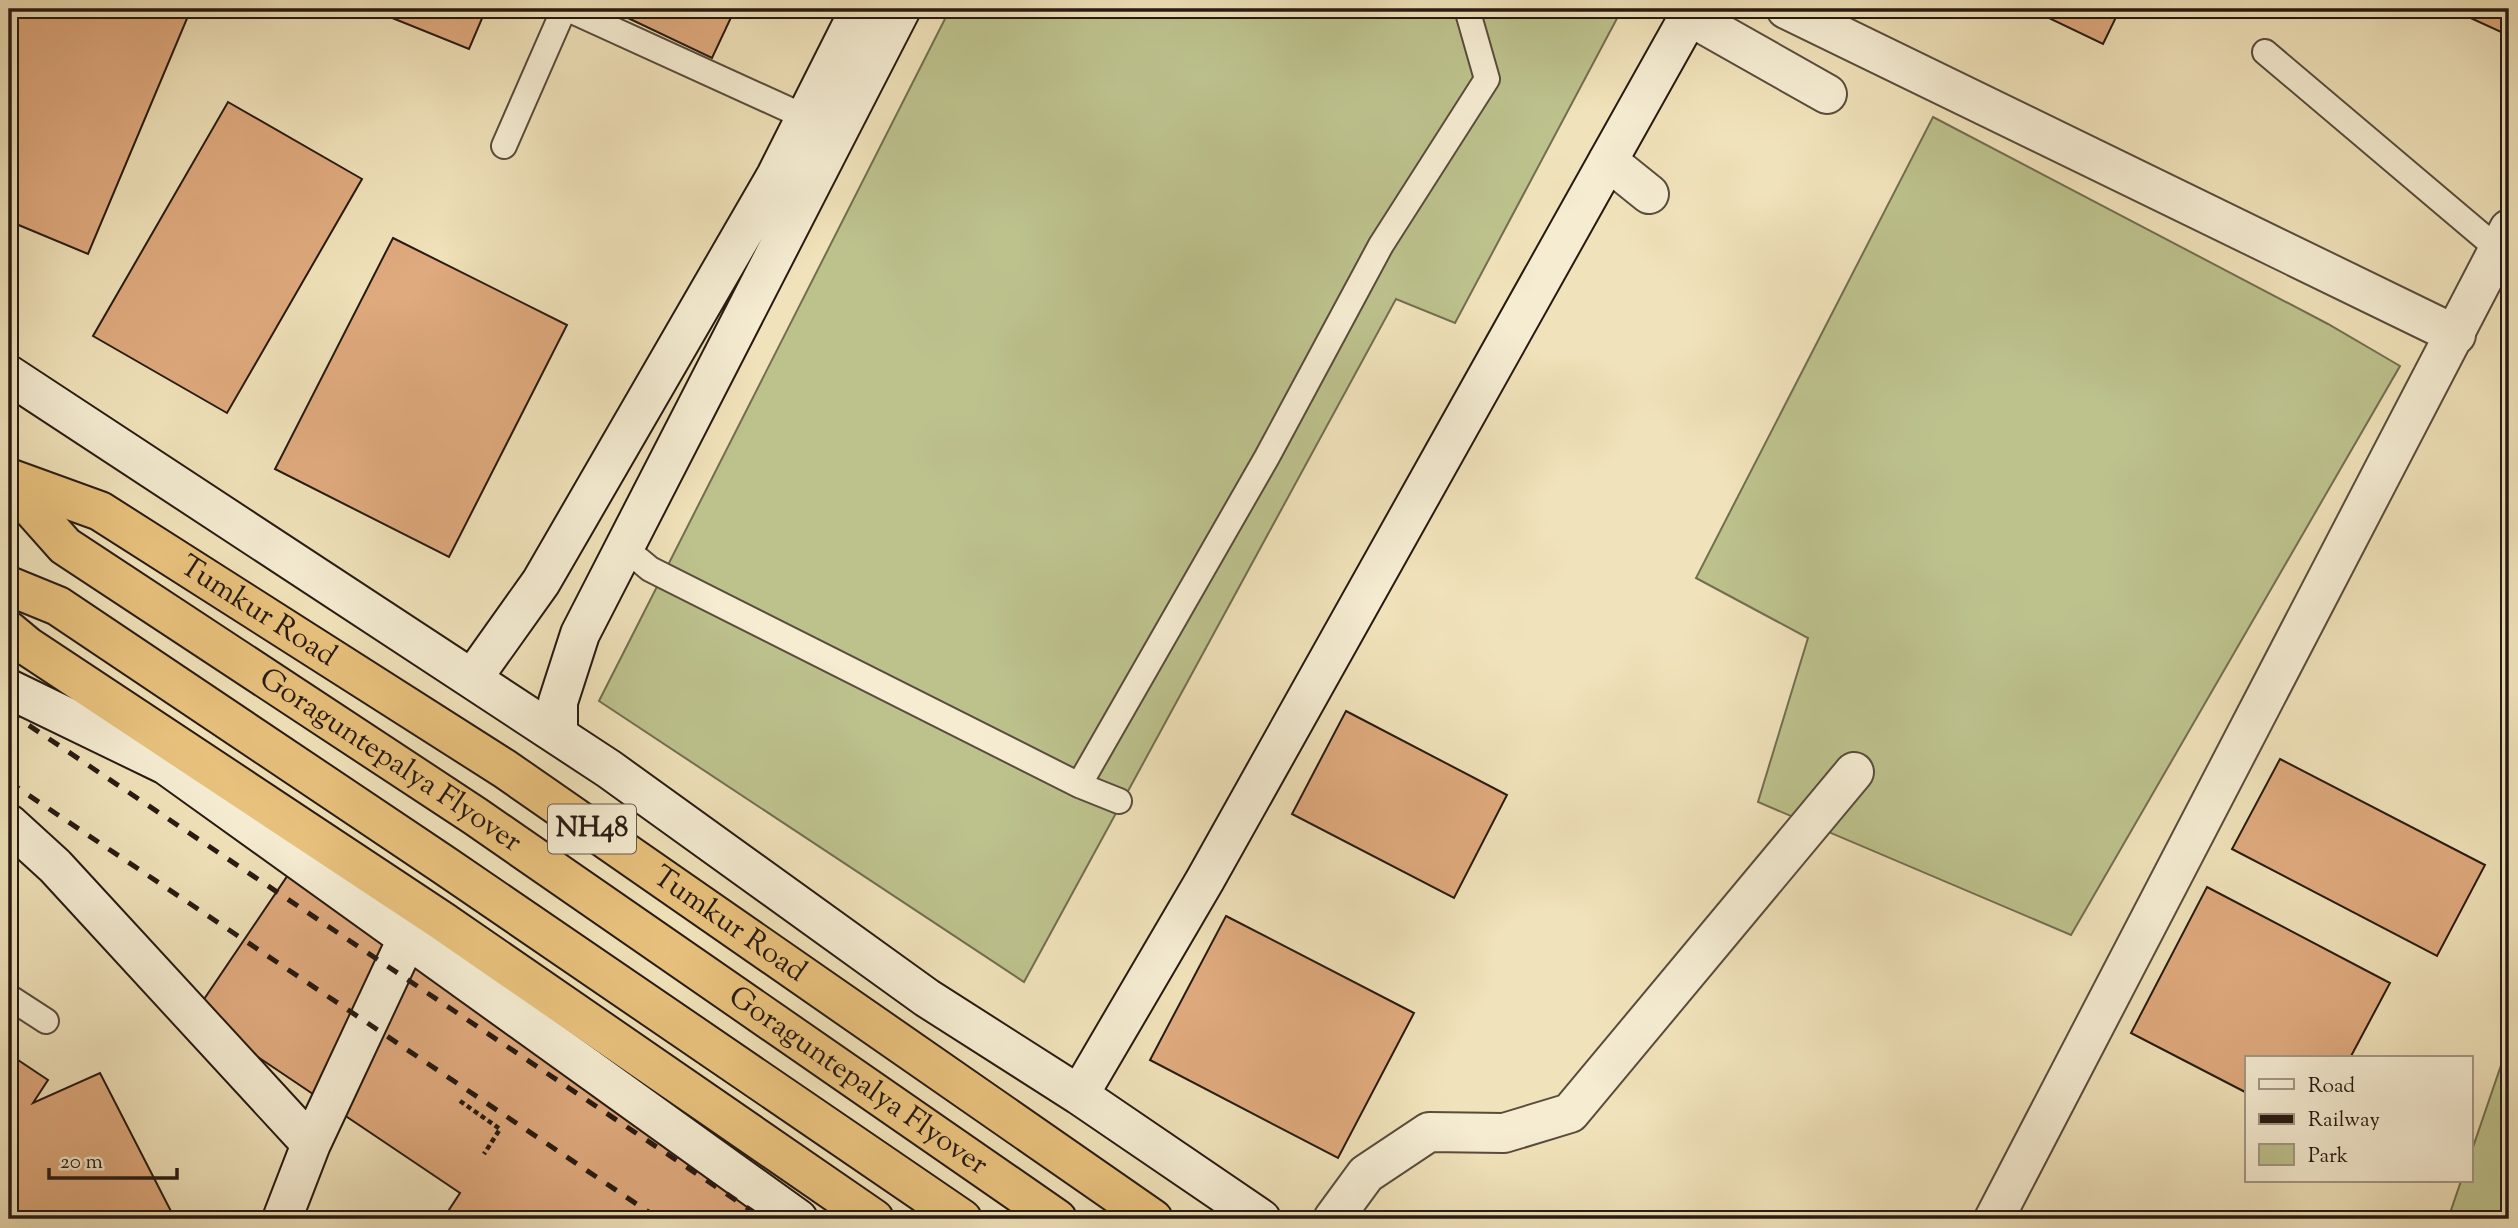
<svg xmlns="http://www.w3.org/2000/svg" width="2518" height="1228" font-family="'Sorts Mill Goudy',serif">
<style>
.green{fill:#bdc28d;stroke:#726e50;stroke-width:2}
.building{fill:#dfaa7e;stroke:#271a12;stroke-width:2}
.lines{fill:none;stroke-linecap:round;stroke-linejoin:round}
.lane-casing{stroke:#594c3c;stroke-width:28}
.street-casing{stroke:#594c3c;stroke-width:42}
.secondary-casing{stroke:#271a12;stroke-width:42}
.highway-casing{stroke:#271a12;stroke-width:42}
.path{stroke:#271a12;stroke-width:4.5;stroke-dasharray:5 3.5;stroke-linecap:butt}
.lane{stroke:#f5ecd2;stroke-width:24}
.street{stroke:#f5ecd2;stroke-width:38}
.secondary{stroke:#f5ecd2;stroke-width:38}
.highway{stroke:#e8c17d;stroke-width:38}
.rail{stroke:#271a12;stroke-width:5;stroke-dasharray:12 12;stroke-linecap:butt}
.labels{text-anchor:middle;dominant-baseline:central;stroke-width:5;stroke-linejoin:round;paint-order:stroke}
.shield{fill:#f5ecd2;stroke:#65594c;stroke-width:2}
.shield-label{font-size:28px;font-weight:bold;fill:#271a12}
.street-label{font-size:30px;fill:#271a12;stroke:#f5ecd2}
</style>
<rect width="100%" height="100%" fill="#f0e2ba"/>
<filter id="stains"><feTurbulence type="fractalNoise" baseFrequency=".00286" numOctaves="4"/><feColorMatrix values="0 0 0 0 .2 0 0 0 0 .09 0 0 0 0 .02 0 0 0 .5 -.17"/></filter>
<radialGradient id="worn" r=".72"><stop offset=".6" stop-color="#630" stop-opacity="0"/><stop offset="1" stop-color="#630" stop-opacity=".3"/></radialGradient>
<path class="green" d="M950,9H1622L1455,323L1396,299L1024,982L599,701Z
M1933,117L2328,324L2400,366L2071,935L1758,802L1808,638L1696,578Z
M2509,1042V1219H2448L2461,1181H2471V1153Z"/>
<path class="building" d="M9,9H191L88,254L9,221Z
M370,9H486L469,49Z
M609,9H735L712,58Z
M2030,9H2120L2103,44Z
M2451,9H2509V15L2501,32Z
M228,102L362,179L227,413L93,336Z
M393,238L567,325L449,557L275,469Z
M1346,711L1507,795L1454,898L1292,814Z
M2280,759L2485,865L2437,956L2232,849Z
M288,875L801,1219H443L460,1193L194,1014Z
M2207,887L2390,983L2350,1058H2247V1093L2131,1033Z
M1226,916L1414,1013L1338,1158L1150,1060Z
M9,1054L48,1080L33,1103L100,1073L175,1219H9Z"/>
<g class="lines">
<g class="lane-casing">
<path id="lane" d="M568,9L805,117
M2265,52L2499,250
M504,146L564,9
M626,549L650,569L1079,785L1119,801
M1079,785L1267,457L1381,245L1487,79L1467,9
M9,997L46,1021"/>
</g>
<g class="street-casing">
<path id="street" d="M1786,9L2456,335
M1689,16L1827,94
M1608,161L1649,194
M1333,1219L1366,1174L1429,1132L1504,1133L1570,1113L1854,772
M1994,1219L2509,229"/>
</g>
<g class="secondary-casing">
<path id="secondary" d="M9,375L609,769L927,998L1079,1095L1261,1219
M472,679L541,582L776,176L860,9
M9,689L166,765L798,1219
M558,735V702L580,634L901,9
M9,824L55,866L311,1144
M1079,1095L1205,880L1693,9
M282,1219L311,1144L407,939"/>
</g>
<g class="highway-casing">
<g id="highway">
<path id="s1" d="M9,478L100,511L505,769L1153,1219"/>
<path id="s2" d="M9,483L65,546L475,816L1057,1219"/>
<path d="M9,586L58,606L444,865L962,1219"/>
<path d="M9,631L27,646L442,921L874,1219"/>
</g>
</g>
<path class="path" d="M460,1101L500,1129L484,1154"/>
<use href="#lane" class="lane"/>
<use href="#street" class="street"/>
<use href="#secondary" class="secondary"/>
<use href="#highway" class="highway"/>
<path class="rail" d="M9,712L764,1219
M9,782L659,1219"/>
</g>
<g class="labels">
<rect class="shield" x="548" y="804.5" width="88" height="49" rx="5"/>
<g class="shield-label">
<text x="592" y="829">NH48</text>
</g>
<g class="street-label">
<text stroke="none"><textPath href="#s1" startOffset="284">Tumkur Road</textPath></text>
<text stroke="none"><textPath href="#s2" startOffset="474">Goraguntepalya Flyover</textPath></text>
<text stroke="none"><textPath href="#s1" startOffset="850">Tumkur Road</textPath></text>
<text stroke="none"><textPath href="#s2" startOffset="1041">Goraguntepalya Flyover</textPath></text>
</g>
</g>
<rect width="2518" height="1228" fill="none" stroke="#f0e2ba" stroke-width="35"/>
<rect x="10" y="10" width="2497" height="1207" fill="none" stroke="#271a12" stroke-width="3.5"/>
<rect x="18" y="18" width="2483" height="1193" fill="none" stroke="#271a12" stroke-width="2"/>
<rect x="2245" y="1056" width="228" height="126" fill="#f5ecd2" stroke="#a39885" stroke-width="2"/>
<rect x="2259" y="1079" width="35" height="10" fill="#f5ecd2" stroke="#a39885" stroke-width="2"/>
<text x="2308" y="1092" font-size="21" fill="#271a12">Road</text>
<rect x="2259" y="1114" width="35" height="10" fill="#271a12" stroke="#a39885" stroke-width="2"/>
<text x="2308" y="1126" font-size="21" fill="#271a12">Railway</text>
<rect x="2259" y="1144" width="35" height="21" fill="#bdc28d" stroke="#a39885" stroke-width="2"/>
<text x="2308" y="1162" font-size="21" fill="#271a12">Park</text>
<path d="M49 1168v10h128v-10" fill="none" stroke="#271a12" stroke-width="3.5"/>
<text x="60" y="1168" font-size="21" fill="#271a12" stroke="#f5ecd2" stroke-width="5" paint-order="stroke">20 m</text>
<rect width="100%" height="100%" filter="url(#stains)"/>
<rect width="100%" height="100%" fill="url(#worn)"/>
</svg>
